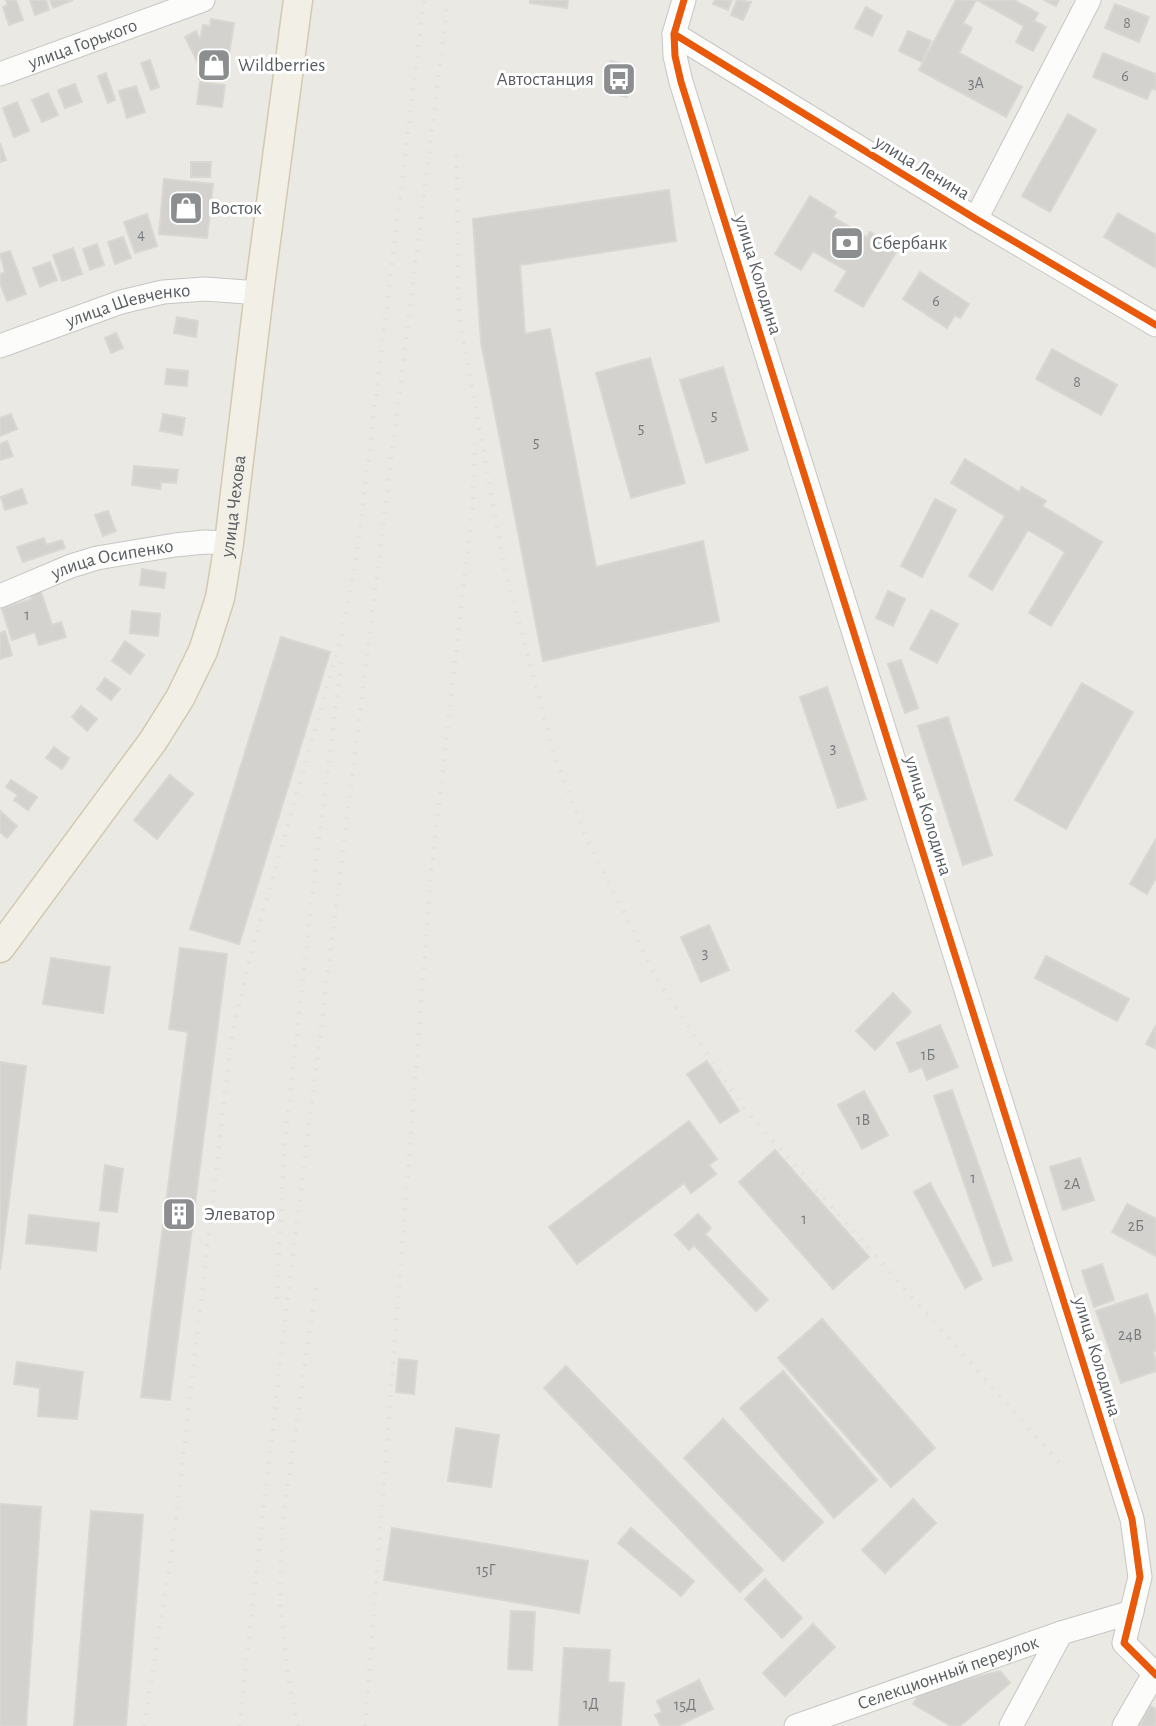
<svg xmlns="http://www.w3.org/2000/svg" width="1156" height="1726" font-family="'Alegreya Sans',sans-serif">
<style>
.building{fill:#d3d2ce;stroke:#d9d7d2;stroke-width:2}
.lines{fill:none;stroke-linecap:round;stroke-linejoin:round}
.minor-casing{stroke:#c6c6c4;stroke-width:25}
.major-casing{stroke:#d2c9b0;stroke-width:31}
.minor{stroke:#fcfcfb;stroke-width:23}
.major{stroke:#f2f0e6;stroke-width:28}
.rail{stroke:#e2e2e1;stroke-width:4.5;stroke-dasharray:2 9;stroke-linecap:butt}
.cycleway-casing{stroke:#fff;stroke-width:11}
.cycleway{stroke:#e8590c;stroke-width:7}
.labels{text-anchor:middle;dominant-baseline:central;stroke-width:6;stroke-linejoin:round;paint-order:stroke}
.number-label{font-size:16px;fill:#787b7e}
.street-label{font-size:19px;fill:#595d62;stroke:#fff}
.poi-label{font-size:19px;fill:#595d62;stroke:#fff;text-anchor:start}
</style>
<rect width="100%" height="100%" fill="#eae9e3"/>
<path class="building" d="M6,0H16L23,20L9,25L3,7L8,5Z
M30,0H46L49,10L35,15Z
M50,0H73L53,8Z
M530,0H568L567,8L530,3Z
M715,0H732L728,10L713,4Z
M737,0L751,2L743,20L731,15Z
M956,0H976L963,23L972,28L959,53L1022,87L1006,117L919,70Z
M977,0H1014L1038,13L1034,21L1046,27L1033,51L1016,42L1024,26Z
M1044,0H1059L1056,6Z
M1115,4L1149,17L1139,42L1105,28Z
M866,7L882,16L872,36L855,28Z
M211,19L234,23L229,54L220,52L215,81L199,79L201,69L185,37L196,31L200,40L203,25L210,26Z
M908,31L931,41L922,62L899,51Z
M1103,53L1156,74V90L1152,88L1147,99L1093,77Z
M150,60L159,87L151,90L141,63Z
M611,61L634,66L627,97L605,92Z
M106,73L115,100L108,103L98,76Z
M200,82L225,85L222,107L197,104Z
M75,84L82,102L65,108L58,90Z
M136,86L145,112L127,118L119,91Z
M48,93L58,115L42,122L32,100Z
M17,102L29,131L14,137L3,108Z
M1068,114L1096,130L1050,212L1022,196Z
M0,143L6,160L0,162Z
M191,162H211L210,177H191Z
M164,179L213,184L207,238L159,234Z
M669,190L676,241L520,265L525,334L550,329L596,567L703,541L719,621L543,661L481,342L473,219Z
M810,196L836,212L833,217L867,237L870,232L898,249L863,307L835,291L847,271L813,251L801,270L775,254Z
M1118,213L1156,235V268L1104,237Z
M147,214L157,246L135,253L124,222Z
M123,237L131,258L115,264L108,242Z
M97,244L104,265L90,270L83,249Z
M73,248L82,274L62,281L53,255Z
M10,251L26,294L7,301L0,283V274L5,272L0,254Z
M50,262L57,280L40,287L33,268Z
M920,272L969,304L960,318L955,315L947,328L903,299Z
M177,317L198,321L196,337L174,333Z
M116,333L123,348L111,353L105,338Z
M1052,349L1117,385L1101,415L1036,379Z
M650,358L685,483L631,498L596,373Z
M723,367L748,450L706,463L680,380Z
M167,369L188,371L187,386L165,384Z
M11,414L17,429L0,436V418Z
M163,414L185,418L182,435L160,431Z
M7,441L13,456L0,460V444Z
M965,459L1019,492L1022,487L1046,501L1042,506L1102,542L1051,626L1029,613L1065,552L1028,530L992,590L969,576L1005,516L951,483Z
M134,466L178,470L176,483L161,482L160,489L132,485Z
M22,489L27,503L5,510L1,497Z
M935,499L956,510L922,577L901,566Z
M108,511L116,531L103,536L95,515Z
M44,538L46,545L62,540L65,548L23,562L17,547Z
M142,569L166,573L164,588L140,585Z
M40,589L52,625L61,622L66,637L39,645L35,632L12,640L2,609L32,599L29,592Z
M888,591L905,599L893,626L876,618Z
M931,610L958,624L937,663L910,649Z
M132,611L160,614L158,636L130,633Z
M5,631L12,655L0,659V633Z
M281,637L330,652L239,944L190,929Z
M125,641L144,655L130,674L112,661Z
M901,660L918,708L905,713L888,664Z
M105,678L120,689L111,700L97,689Z
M1082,683L1133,712L1066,829L1015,800Z
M827,687L866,799L838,808L800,697Z
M81,706L97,719L87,731L72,717Z
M948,717L992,855L963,865L918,726Z
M54,747L69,758L62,769L46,758Z
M170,775L193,794L157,839L134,820Z
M11,780L37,797L28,810L14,800L18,795L6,787Z
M0,811L17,826L7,838L0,832Z
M1156,839V878L1147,894L1130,884Z
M709,925L729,970L701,982L681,937Z
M180,948L227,954L170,1400L141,1397L188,1032L169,1029Z
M1046,956L1129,999L1117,1021L1035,978Z
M51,958L110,967L103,1013L43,1004Z
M893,993L911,1012L875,1050L856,1031Z
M940,1025L958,1067L927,1080L922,1067L910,1072L897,1043Z
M1156,1025V1049L1146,1044Z
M707,1061L739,1111L720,1123L687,1074Z
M0,1062L26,1066L0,1270Z
M952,1090L1012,1260L993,1266L934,1096Z
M864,1091L888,1135L862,1149L838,1105Z
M689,1121L717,1159L709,1165L716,1174L691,1193L684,1183L577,1264L549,1227Z
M775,1150L869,1257L833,1289L739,1182Z
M1080,1158L1094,1200L1063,1210L1050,1167Z
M105,1165L123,1169L117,1212L100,1210Z
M930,1183L982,1279L965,1288L914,1192Z
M1127,1204L1156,1219V1256L1112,1232Z
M698,1214L711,1228L705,1234L768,1300L756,1311L694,1245L689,1250L675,1235Z
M29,1215L99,1223L96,1251L26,1243Z
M1102,1264L1114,1300L1094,1307L1082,1271Z
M1147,1294L1156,1320V1351L1153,1352L1156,1362V1371L1121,1383L1096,1311Z
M822,1319L935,1448L891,1487L778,1358Z
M399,1359L417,1361L414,1394L396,1392Z
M17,1362L83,1372L77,1419L38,1416L40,1388L14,1384Z
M566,1366L763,1570L740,1592L544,1388Z
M783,1371L877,1480L834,1518L740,1408Z
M723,1419L823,1522L783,1561L684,1458Z
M456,1428L499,1435L491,1487L448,1481Z
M913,1499L936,1523L885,1573L862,1550Z
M0,1504L41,1507L26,1726H0Z
M91,1511L143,1515L126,1726H74Z
M392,1528L588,1561L579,1613L384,1580Z
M631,1528L694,1581L681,1596L618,1543Z
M765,1579L802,1618L782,1638L745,1599Z
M511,1611L535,1612L532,1670L508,1669Z
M813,1624L835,1647L785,1696L763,1673Z
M564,1648L610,1650L608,1682L624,1683L621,1726H559Z
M1000,1671L1010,1683L960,1726H951L913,1704L921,1691Z
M699,1680L713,1709L678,1726H661L655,1715L662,1712L657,1701Z
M1150,1706L1156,1709V1726H1140Z"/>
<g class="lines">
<g class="minor-casing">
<g id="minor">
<path d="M684,0L674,34L675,56L681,82L1132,1519L1140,1577L1124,1643L1156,1675"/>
<path d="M674,34L976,219L1156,325"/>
<path id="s1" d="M0,74L203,0"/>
<path d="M976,219L1089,0"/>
<path id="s2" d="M0,346L121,302L163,292L205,289L259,293"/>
<path id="s3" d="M0,596L71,566L97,558L175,545L205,542L229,543"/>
<path id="s4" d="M796,1726L1061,1633"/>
<path d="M1011,1726L1061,1633L1132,1612"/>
<path d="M1124,1726L1154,1674"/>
</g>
</g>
<g class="major-casing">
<g id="major">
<path id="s5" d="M0,948L153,741L180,698L203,651L220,598L229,543L259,293L298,0"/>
</g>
</g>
<use href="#minor" class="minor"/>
<use href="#major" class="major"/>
<path class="rail" d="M456,155L459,316L505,570L555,757L588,841L657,979L742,1106L1064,1468
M277,1299L284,1150L315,870L342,660
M144,1726L173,1544L231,1042L249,961L340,642L356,560L424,0
M239,1726L285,1320L448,0
M298,1726L289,1683L280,1604L282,1526L316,1286
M365,1726L431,874L472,512L475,443"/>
<g class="cycleway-casing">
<path id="cycleway" d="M684,0L674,34L675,56L681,82L1132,1519L1140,1577L1124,1643L1156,1675
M674,34L976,219L1156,325"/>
</g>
<use href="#cycleway" class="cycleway"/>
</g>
<defs>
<g id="shop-square" transform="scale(1.75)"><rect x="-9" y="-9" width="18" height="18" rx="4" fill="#8c8e8f" stroke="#fff"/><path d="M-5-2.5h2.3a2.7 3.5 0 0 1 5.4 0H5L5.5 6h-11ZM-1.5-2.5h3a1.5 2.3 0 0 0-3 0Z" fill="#fff"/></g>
<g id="bus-square" transform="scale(1.75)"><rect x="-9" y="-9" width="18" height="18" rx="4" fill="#8c8e8f" stroke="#fff"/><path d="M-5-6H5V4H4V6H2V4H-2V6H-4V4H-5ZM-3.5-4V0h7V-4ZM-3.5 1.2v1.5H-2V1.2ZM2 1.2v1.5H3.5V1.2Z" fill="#fff"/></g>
<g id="bank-square" transform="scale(1.75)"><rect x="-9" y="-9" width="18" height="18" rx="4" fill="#8c8e8f" stroke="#fff"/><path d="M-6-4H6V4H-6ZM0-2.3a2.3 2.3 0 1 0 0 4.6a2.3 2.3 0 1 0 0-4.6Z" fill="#fff"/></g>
<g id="building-square" transform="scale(1.75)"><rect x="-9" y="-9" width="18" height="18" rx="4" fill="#8c8e8f" stroke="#fff"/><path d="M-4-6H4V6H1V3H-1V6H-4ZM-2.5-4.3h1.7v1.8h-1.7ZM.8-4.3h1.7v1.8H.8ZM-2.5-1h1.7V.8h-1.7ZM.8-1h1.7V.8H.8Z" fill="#fff"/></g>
</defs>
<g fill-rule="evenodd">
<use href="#shop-square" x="214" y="65"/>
<use href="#bus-square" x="619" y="79"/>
<use href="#shop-square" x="186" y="208"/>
<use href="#bank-square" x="847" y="243"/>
<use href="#building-square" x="179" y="1214"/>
</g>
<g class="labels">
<g class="number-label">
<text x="1127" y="23">8</text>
<text x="1125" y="76">6</text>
<text x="976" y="83">3А</text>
<text x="141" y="234">4</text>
<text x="936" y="301">6</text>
<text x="1077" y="382">8</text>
<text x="714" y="415">5</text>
<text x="641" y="428">5</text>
<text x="536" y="442">5</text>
<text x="27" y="615">1</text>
<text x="833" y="748">3</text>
<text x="705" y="953">3</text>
<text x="928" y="1055">1Б</text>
<text x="863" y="1120">1В</text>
<text x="973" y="1178">1</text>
<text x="1072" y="1184">2А</text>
<text x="804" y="1219">1</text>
<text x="1136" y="1226">2Б</text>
<text x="1130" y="1335">24В</text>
<text x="486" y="1570">15Г</text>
<text x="591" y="1704">1Д</text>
<text x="685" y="1705">15Д</text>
</g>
<g class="street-label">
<text stroke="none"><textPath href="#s1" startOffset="88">улица Горького</textPath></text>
<text transform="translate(922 168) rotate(31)">улица Ленина</text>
<text transform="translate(758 275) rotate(73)">улица Колодина</text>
<text stroke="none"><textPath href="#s2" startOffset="135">улица Шевченко</textPath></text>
<text stroke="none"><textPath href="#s5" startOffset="509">улица Чехова</textPath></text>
<text stroke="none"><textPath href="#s3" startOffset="119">улица Осипенко</textPath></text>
<text transform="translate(928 816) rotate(73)">улица Колодина</text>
<text transform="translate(1097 1357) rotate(73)">улица Колодина</text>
<text stroke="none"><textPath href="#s4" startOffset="161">Селекционный переулок</textPath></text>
</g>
<g class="poi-label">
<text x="238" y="65">Wildberries</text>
<text x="594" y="79" text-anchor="end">Автостанция</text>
<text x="210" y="208">Восток</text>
<text x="872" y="243">Сбербанк</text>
<text x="204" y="1214">Элеватор</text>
</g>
</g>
</svg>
